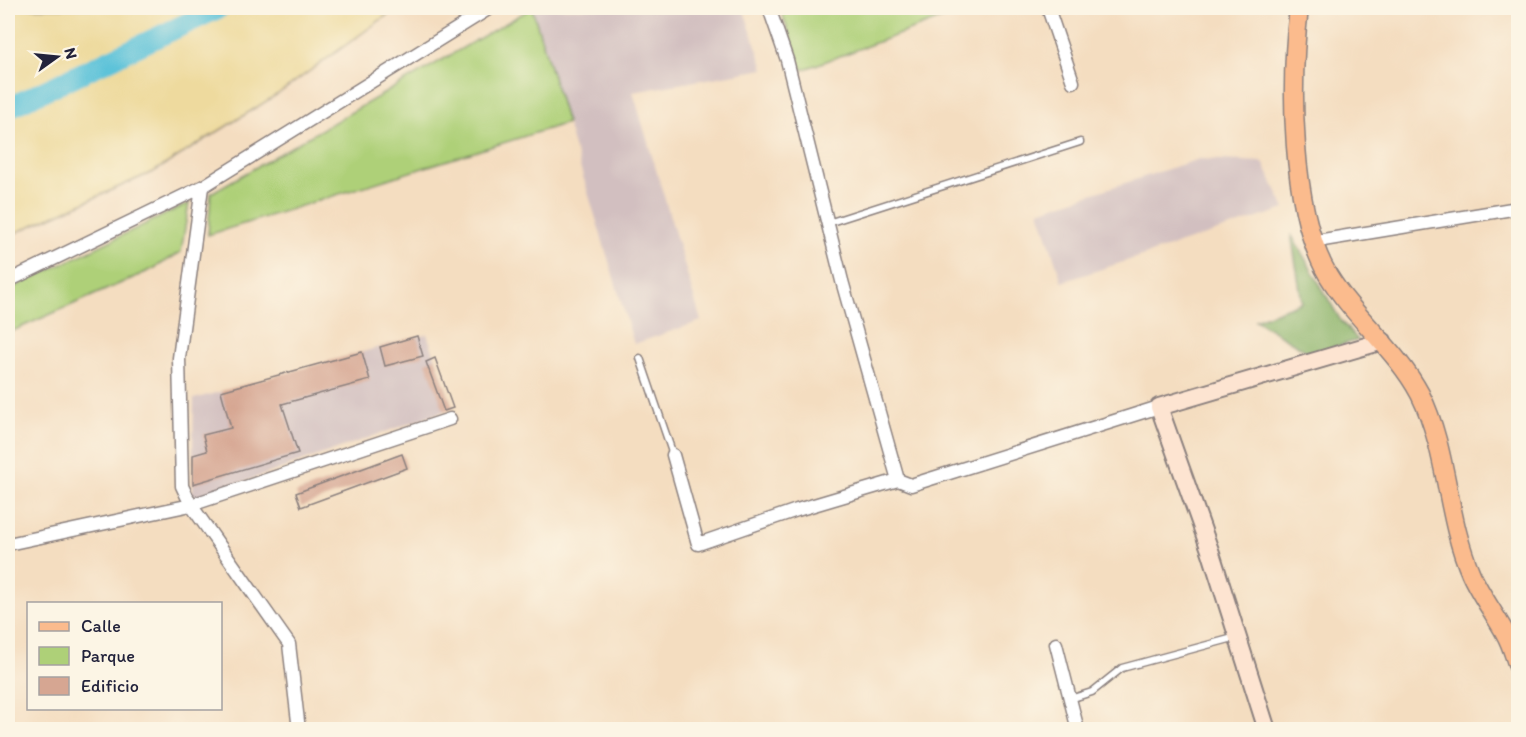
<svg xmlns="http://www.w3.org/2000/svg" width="1526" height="737" font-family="Itim,sans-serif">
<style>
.industrial{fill:#d2bfc0}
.green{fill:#aed078;stroke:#68795a;stroke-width:1.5}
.forest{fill:#8ab268;stroke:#566a52;stroke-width:1.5}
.sand{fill:#eeda9e;stroke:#887e6c;stroke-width:1.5}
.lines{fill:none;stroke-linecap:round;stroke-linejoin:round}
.river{stroke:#5bc2d9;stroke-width:21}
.building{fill:#d6a692}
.service-casing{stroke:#8b807e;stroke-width:9}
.minor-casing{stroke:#8b807e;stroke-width:15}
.secondary-casing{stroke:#8b807e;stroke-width:20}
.primary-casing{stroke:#8b807e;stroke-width:21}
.service{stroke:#fff;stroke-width:6}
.minor{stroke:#fff;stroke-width:12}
.secondary{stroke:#fde4d1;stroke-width:16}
.primary{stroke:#fbbb8d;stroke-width:18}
</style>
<rect width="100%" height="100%" fill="#fcf5e5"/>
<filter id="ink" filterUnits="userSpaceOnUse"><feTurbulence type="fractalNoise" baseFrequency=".0167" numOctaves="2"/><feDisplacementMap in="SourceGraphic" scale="12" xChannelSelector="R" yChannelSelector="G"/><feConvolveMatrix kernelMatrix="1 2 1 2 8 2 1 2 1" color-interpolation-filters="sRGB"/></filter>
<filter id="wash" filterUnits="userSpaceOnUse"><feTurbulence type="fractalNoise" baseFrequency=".008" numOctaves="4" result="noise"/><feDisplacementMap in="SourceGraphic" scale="24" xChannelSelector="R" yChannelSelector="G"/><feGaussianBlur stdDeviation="1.35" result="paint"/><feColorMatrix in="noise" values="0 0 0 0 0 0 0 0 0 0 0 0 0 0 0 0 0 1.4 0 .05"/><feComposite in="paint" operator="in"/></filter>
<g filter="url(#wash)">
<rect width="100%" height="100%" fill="#f4ddc0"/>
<path class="industrial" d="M532,8H743L764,69L633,92L701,321L634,344Z
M1199,159L1263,162L1285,209L1062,282L1039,211Z
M427,334L453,408L192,500L194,399Z"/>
<path class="green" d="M532,8L567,123L208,235L211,193Z
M780,8H970L802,70Z
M189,203L181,252L153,269L8,333V290Z"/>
<path class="forest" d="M1291,234L1341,321L1358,340L1311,354L1255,320L1302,302Z"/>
<path class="sand" d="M8,8H397L278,94L155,171L8,236Z"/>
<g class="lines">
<path class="river" d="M8,108L219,8"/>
</g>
<g id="blocks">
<path class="building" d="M417,336L423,356L385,366L380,347Z
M362,352L370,380L282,404L298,453L193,484V455L207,451L203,435L231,428L221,391Z
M435,358L453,408L444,411L426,362Z
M402,454L407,468L301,507L296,493Z"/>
</g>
</g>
<g filter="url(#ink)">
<use href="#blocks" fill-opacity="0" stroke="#8b807e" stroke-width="1.5"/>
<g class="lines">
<g class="service-casing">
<path id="service" d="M828,223L1080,142
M640,358L673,455
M1070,699L1092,692L1122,668L1237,637"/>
</g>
<g class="minor-casing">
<path id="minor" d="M769,8L787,60L842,281L898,480L911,485L1159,407
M1048,8L1073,82
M202,187L179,358L182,486L191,505L289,644L299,730
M1311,242L1518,208
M8,281L202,187L490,8
M673,455L698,544L797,510L898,480
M8,544L191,505L450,419
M1056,644L1078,730"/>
</g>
<g class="secondary-casing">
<path id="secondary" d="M1267,730L1211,553L1159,407L1383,341"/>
</g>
<g class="primary-casing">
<path id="primary" d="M1299,8C1290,82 1290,210 1328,275C1354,318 1396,349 1420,394C1448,450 1446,517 1471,574C1480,594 1494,613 1505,633C1511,643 1514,655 1518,666"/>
</g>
<use href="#service" class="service"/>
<use href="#minor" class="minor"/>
<use href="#secondary" class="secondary"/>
<use href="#primary" class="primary"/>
</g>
</g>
<rect width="1526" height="737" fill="none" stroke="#fcf5e5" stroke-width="30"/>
<rect x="27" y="602" width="195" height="108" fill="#fcf5e5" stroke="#a5a1a1" stroke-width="1.5"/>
<rect x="39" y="622" width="30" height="9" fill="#fbbb8d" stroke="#a5a1a1" stroke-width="1.5"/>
<text x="81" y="632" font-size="18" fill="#22223b">Calle</text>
<rect x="39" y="647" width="30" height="18" fill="#aed078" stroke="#a5a1a1" stroke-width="1.5"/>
<text x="81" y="662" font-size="18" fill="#22223b">Parque</text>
<rect x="39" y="677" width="30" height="18" fill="#d6a692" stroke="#a5a1a1" stroke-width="1.5"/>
<text x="81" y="692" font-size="18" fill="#22223b">Edificio</text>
<g transform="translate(57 57) rotate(75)" stroke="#fcf5e5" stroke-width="4.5" paint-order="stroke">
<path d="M0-4.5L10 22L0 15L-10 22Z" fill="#22223b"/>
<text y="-9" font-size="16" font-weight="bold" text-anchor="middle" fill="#22223b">N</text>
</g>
</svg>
